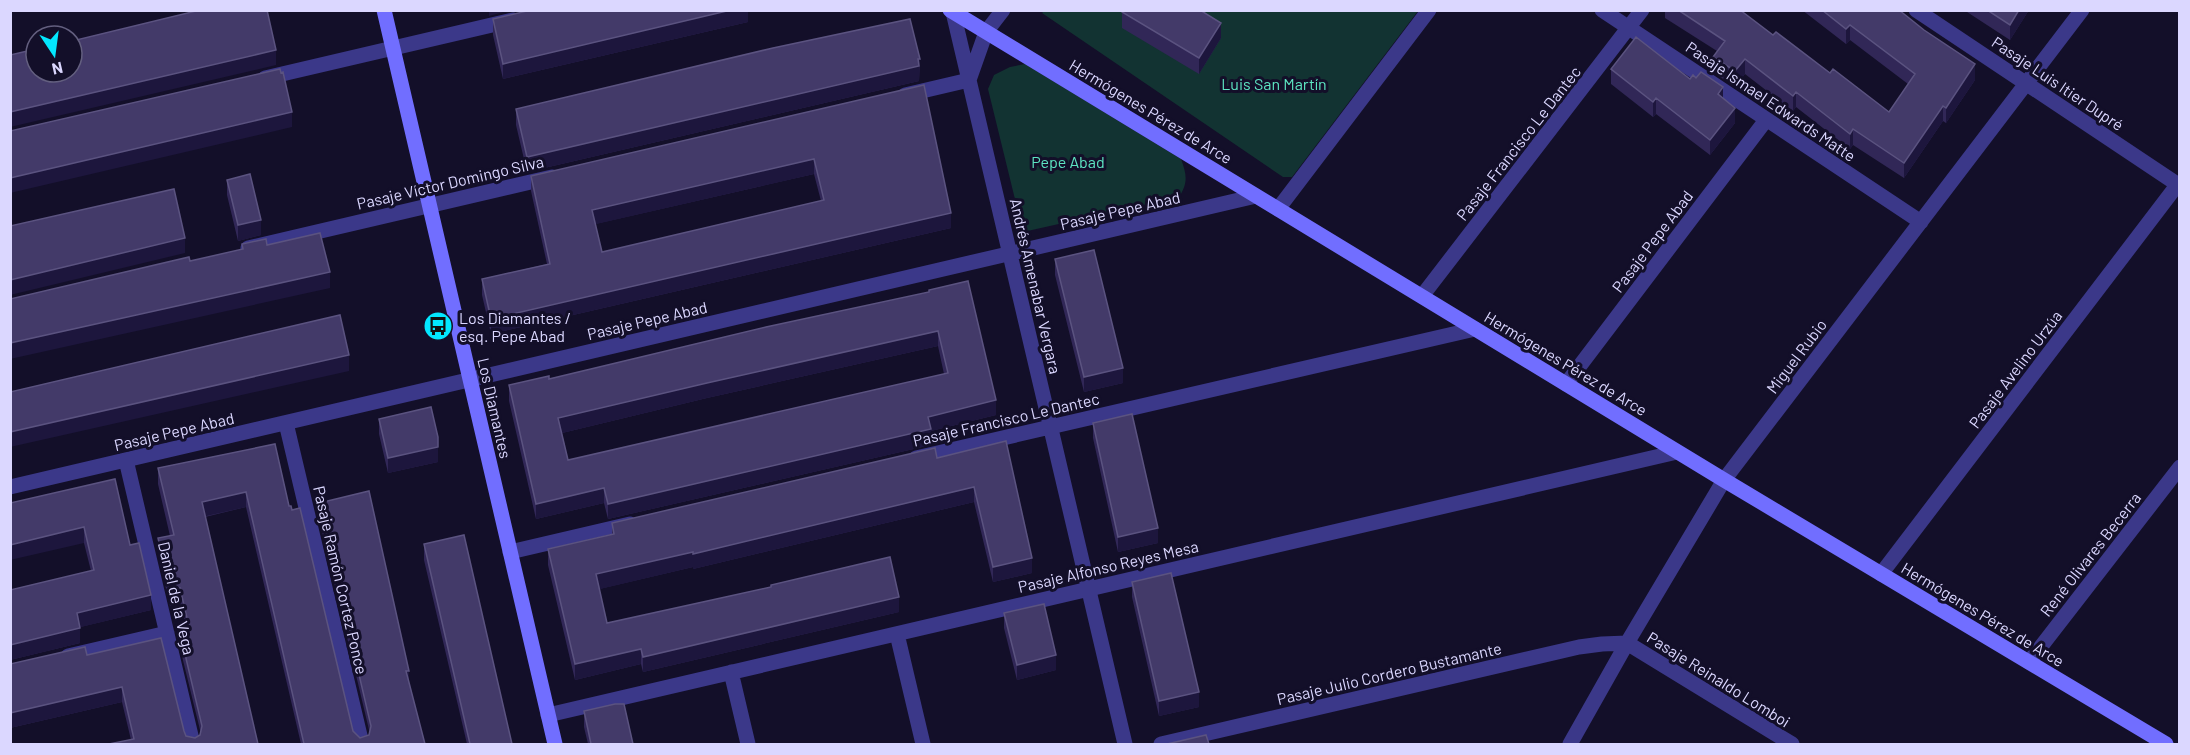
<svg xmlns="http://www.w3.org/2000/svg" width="2190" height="755" font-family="Barlow,sans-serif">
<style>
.green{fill:#123332}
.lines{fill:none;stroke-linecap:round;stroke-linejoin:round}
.street{stroke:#3b3889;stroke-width:15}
.secondary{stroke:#716eff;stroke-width:15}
.wall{fill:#312757;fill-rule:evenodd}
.shaded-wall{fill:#1d163d}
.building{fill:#433a69;stroke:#5b5380;stroke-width:1.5;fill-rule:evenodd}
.labels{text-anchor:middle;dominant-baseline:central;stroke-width:6;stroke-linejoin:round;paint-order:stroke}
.park-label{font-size:16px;fill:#5de5c2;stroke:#130f29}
.street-label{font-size:16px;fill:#dbd7ff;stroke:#130f29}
.poi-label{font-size:16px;fill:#dbd7ff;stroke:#130f29;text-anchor:start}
</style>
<rect width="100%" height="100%" fill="#130f29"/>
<path class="green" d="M1045,10L1418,11L1292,177H1283L1042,13Z
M1025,64L1181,159C1187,175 1188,183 1179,197L1023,232L988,89L994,75L1010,67Z"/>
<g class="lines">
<path class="street" d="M1602,10L1921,222
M1916,10L2180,186
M953,12L1125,744
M265,78L513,20
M905,95L969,80L986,32L1003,10
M1278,209L1429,10
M248,248L552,177
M1422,296L1642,10
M1566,384L1766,120
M286,423L362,744
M916,458L1475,329
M126,460L193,744
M10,487L1256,196
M510,552L630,524
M1881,574L2178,184
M897,634L923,744
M68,656L167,633
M2029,662L2180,467
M731,672L748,744
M548,715L1677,452
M1161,744L1579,647L1602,644L1627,643L1792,744
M1570,744L1627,643L1724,480L2082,10"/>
<path class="secondary" d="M384,10L555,744
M950,10L1724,480L2166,744"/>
</g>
<path class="wall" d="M748,10V22L503,79L493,35V19Z
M1665,10H1740L1773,35L1889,112L1908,84L1850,40L1846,44L1802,10H1899L1975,80L1946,123L1943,121L1904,178L1853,145L1850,149L1796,107L1793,111L1745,74L1735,87L1713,72V57L1717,51L1665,18Z
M1964,10H2029L2010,40Z
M1122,12L1221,38L1199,74L1122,28Z
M920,59L919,81L527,172L516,125V109Z
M1611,69L1690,79L1723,99L1735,123L1710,155L1656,114L1653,117L1611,84Z
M924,85L951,228L491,334L482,295V279L547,264L531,191V176ZM814,174L821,201L602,252L595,224Z
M227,180L261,235L238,241L227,195Z
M1055,259L1123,383L1084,392L1055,275Z
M929,292L996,415L931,431V445L608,519L604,503L536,519L509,401V385L549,379ZM938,346L944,374L568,460L562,433L707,398Z
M379,419L438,462L388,473L379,434Z
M1093,423L1158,543L1118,552L1093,438Z
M1006,441L1032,573L993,582L974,502L693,569V567L599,589L607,623L899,612L643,672L641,664L575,680L548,565V549L612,534V523L937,458Z
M275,444L289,506L353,731L360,738L369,735L370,734L319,519V503L409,683L425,744H301L246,507L205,517L258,744L131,740L122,702L10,728V664L87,655L184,731L186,736L195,738L200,735L201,734L180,648V633L187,632L180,603L170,606L158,554V538L170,536L158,484V468Z
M10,503L130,545L151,610L80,627V643L10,660L91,571L84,543Z
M424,544L512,744H467L424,560Z
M1132,582L1199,707L1159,716L1132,597Z
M1004,613L1056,670L1017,680L1004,628Z
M584,711L633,744H588L584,727Z"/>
<path class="shaded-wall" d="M489,10H511L489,16Z
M731,10H748V22L503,79V64Z
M2019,10H2029L2010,40V25Z
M1221,23V38L1199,74V58Z
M1850,25V40L1846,44V29Z
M276,50V65L10,127V112Z
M920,59L919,81L527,172V157Z
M1745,59V74L1735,87V71Z
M1975,64V80L1946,123V108Z
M1723,87V102L1718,94Z
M1796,92V107L1793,111V96Z
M1656,98V114L1653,117V102Z
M1943,106V121L1904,178V163Z
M1735,108V123L1710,155V140Z
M292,112V127L10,193V178Z
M1853,129V145L1850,149V134Z
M814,159V174L592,225V210Z
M951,213V228L491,334V319Z
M261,220V235L238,241V225Z
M185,238V253L10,295V280Z
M330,272V288L10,359V343Z
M938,331V346L707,398L558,434V418L707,383Z
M349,355V371L10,447V432Z
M1123,368V383L1084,392V377Z
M996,400V415L931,431V445L608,519V504L928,417Z
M438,447V462L388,473V458Z
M974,487V502L693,569V554Z
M604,488V503L536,519V504Z
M246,492V507L202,517V502Z
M84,527V543L10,560V545Z
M1158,528V543L1118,552V537Z
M693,552V567L596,590V574Z
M1032,558V573L993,582V567Z
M180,588V603L170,606V590Z
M151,595V610L77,628V613Z
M899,597V612L643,672V657Z
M80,628V643L10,660V645Z
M641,649V664L575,680V664Z
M1056,655V670L1017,680V665Z
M406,671H409V686Z
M122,687V702L10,728V713Z
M1199,692V707L1159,716V701Z"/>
<path class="building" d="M200,10H267L276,50L10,112V55L36,49V72H72V41Z
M531,10H731L503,64L493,19Z
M1123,10H1200L1221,23L1199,58L1122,12Z
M1678,10H1740L1773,35L1776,32L1830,73L1833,69L1889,112L1915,74L1850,25L1846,29L1822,10H1899L1924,30L1975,64L1946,108L1943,106L1904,163L1853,129L1850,134L1796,92L1793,96L1745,59L1735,71L1713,57L1725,41Z
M1987,10H2019L2010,25Z
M910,19L920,59H918L919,66L527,157L516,109L773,48Z
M1636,37L1690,79L1693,75L1696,78L1701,72L1723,87L1718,94L1735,108L1710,140L1656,98L1653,102L1611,69Z
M280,69L281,73L283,72L292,112L10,178V131Z
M924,85L951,213L491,319L482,279L550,264L531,176ZM814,159L824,200L602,252L592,210Z
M250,174L261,220L238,225L227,180Z
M174,189L185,238L10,280V226Z
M320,233L330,272L10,343V299L189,257L190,261L243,249L242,244L266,239L267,245Z
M1094,250L1123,368L1084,377L1055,259Z
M968,281L996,400L928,417L931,429L608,504L604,488L536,504L509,385L549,376V379L766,327L929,292V290ZM938,331L948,373L568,460L558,418L707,383Z
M340,315L349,355L10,432V392Z
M431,407L438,437V447L388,458L379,419Z
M1132,414L1158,528L1118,537L1093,423Z
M1006,441L1032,558L993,567L974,487L693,554V552L596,574L607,623L771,587V585L890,557L899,597L643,657L641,649L575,664L548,549L614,534L612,523L935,448L937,458Z
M275,444L289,506H291L292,510L300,508L353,731L360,738L369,735L371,726L319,503L369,491L409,671H406L425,744H304L246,492L202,502L258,744H109L134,739L122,687L10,713V664L85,647L87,655L161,638L184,731L186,736L195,738L200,735L202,726L180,633L190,631L180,588L170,590L158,538L174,535L158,468Z
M115,479L130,545L139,543L151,595L77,613L80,628L10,645V590L94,570L84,527L10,545V503Z
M464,535L512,744H470L424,544Z
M1171,573L1199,692L1159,701L1132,582Z
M1044,604L1056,655L1017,665L1004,613Z
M615,704H624L633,744H591L584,711Z
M1206,735L1209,744H1167Z"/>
<defs>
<g id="bus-disc" transform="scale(1.5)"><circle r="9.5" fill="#03e7ff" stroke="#130f29"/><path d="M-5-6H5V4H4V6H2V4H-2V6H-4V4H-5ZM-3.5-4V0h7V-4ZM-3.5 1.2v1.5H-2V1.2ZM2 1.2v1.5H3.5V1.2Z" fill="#111"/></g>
</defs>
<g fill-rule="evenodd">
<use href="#bus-disc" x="438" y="326"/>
</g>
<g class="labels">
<g class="park-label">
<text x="1274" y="83">Luis San Martín</text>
<text x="1068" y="161">Pepe Abad</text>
</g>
<g class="street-label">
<text transform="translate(2058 83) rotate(34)">Pasaje Luis Itier Dupré</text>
<text transform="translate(1771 101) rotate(34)">Pasaje Ismael Edwards Matte</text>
<text transform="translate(1151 111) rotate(31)">Hermógenes Pérez de Arce</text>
<text transform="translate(1518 143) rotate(-52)">Pasaje Francisco Le Dantec</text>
<text transform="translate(450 182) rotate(-13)">Pasaje Víctor Domingo Silva</text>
<text transform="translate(1120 210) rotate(-13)">Pasaje Pepe Abad</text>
<text transform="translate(1652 241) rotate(-53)">Pasaje Pepe Abad</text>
<text transform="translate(1036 286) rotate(77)">Andrés Amenabar Vergara</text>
<text transform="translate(647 320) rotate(-13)">Pasaje Pepe Abad</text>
<text transform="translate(1796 356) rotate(-53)">Miguel Rubio</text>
<text transform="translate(1566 363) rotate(31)">Hermógenes Pérez de Arce</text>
<text transform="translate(2015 369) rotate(-53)">Pasaje Avelino Urzúa</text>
<text transform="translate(495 408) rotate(77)">Los Diamantes</text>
<text transform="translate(1006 419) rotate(-13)">Pasaje Francisco Le Dantec</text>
<text transform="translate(174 431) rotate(-13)">Pasaje Pepe Abad</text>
<text transform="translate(2090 554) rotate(-52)">René Olivares Becerra</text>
<text transform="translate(1108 566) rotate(-13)">Pasaje Alfonso Reyes Mesa</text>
<text transform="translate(341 580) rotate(77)">Pasaje Ramón Cortez Ponce</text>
<text transform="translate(177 598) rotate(77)">Daniel de la Vega</text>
<text transform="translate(1983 614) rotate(31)">Hermógenes Pérez de Arce</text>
<text transform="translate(1389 673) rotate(-13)">Pasaje Julio Cordero Bustamante</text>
<text transform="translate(1719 679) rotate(32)">Pasaje Reinaldo Lomboi</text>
</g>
<g class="poi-label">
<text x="459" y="317">Los Diamantes /<tspan x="459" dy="18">esq. Pepe Abad</tspan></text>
</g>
</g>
<rect width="2190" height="755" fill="none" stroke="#dbd7ff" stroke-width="24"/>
<g transform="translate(54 54) rotate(167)"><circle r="28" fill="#130f29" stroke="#635f7f" stroke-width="1.5"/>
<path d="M0-4.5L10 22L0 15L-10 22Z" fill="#03e7ff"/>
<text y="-9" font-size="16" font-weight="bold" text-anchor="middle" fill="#dbd7ff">N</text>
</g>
</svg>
